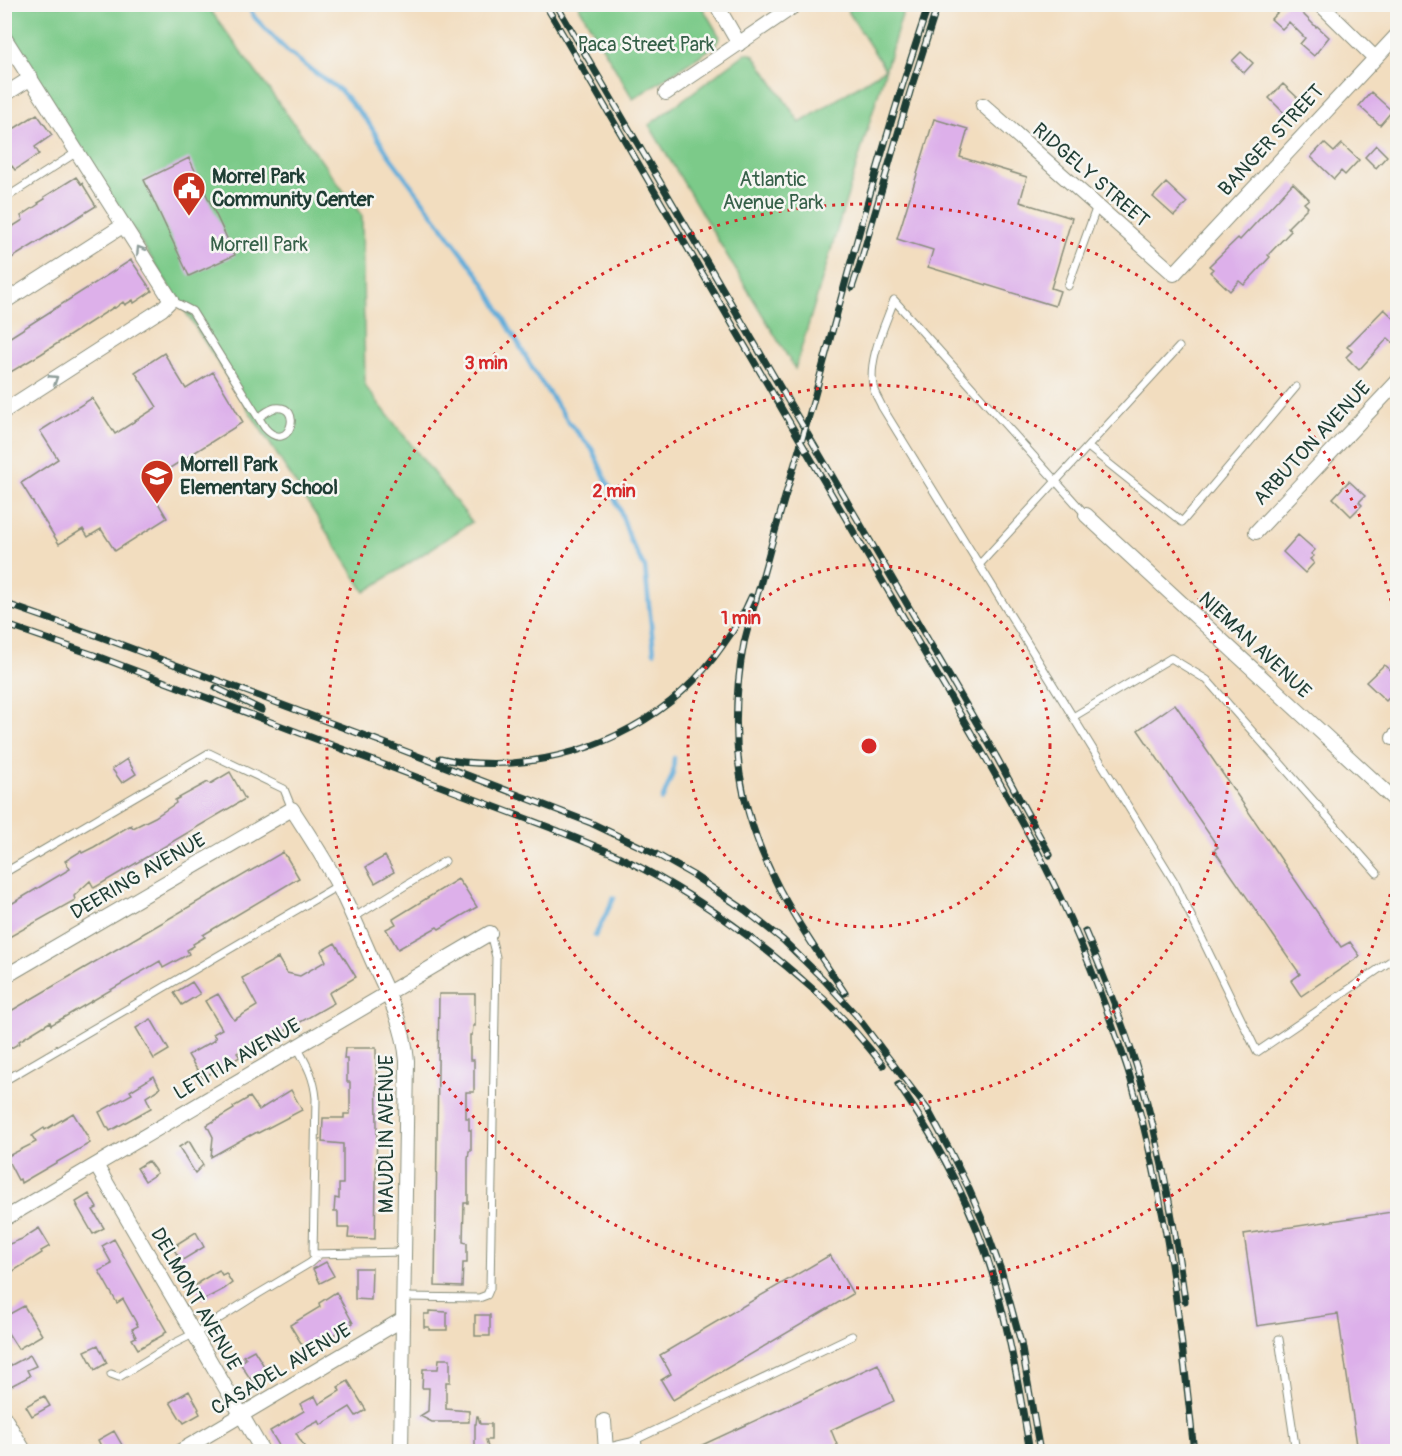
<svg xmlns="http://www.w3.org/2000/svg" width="1402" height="1456" font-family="Pangolin,sans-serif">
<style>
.green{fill:#7cca89;stroke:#4e845e;stroke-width:1.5}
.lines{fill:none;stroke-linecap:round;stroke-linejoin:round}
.stream{stroke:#62adda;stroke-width:4.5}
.building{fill:#ddb0ea}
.lane-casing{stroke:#888d7a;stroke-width:9}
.street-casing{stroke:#888d7a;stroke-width:16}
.lane{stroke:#fff;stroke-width:7}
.street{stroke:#fff;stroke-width:14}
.rail-casing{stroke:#1f3d34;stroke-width:7}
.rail{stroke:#f6f6f2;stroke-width:4.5;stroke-dasharray:14;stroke-linecap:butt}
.oneway{stroke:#8f9e9a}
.ring{fill:none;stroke:#d62828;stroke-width:3;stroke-dasharray:3 6}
.labels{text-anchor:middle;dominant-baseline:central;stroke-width:5;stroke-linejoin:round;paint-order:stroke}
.park-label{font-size:20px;fill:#366049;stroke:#f6f6f2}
.street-label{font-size:20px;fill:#1f3d34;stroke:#f6f6f2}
.poi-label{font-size:20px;font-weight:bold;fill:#1f3d34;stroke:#f6f6f2;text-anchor:start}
.centre{fill:#d62828;stroke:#f6f6f2;stroke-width:3}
.ring-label{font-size:18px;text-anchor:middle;font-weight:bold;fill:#d62828;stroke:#f6f6f2;stroke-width:5;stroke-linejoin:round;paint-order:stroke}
</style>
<rect width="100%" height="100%" fill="#f6f6f2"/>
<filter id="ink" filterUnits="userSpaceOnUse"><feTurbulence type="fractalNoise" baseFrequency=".0167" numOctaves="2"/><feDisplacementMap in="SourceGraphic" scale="12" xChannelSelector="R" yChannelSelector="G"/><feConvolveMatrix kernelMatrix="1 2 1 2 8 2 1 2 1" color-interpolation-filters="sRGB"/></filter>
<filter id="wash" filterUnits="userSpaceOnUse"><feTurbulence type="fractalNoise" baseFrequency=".008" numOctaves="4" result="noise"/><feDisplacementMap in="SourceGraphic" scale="24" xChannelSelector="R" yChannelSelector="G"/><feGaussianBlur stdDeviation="1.35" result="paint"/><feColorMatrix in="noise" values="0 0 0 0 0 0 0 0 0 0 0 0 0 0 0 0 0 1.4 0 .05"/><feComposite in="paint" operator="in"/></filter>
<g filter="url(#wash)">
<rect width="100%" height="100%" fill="#f2ddbf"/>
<path class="green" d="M5,5H210L211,11L362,216L365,386L472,522L365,592L5,30Z
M578,5H701L720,37L715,46L633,99Z
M844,5H905L795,369L649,125L746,53L754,55L800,123L885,69Z"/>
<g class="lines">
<path class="stream" d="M247,4L255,18L288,52L314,72L340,90L368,122L388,154L482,280L535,373L570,424L592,449L620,510L631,542L645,568L654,652
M662,800L673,773L674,758
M595,936L614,898"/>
</g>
<g id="blocks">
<path class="building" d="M1286,4H1293L1316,27L1317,26L1329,37L1314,56L1300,44L1305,38L1289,22L1282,29L1271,19Z
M1241,52L1253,63L1244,73L1232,61Z
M1283,84L1300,100L1286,115L1269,98Z
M1371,92L1392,111L1380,125L1359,106Z
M37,114L52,135L35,147L39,154L15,170L12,166L4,171V135Z
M934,119L968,129L960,157L1027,177L1020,202L1072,218L1051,288L1060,291L1055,306L928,267L933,250L897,239Z
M1324,143L1334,152L1342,144L1359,160L1345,175L1341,171L1334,179L1311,157Z
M1376,145L1387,156L1376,168L1365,157Z
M189,158L235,255L189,276L144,180Z
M76,177L81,184L82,183L96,206L4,263V232L23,220L21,216L39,204L38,203L45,199L44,197Z
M1166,183L1187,203L1174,216L1153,197Z
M1293,183L1309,199L1304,203L1308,207L1288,227L1291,231L1268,255L1270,257L1244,285L1239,281L1230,291L1210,272L1213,269L1209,266L1238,238L1240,240Z
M131,260L152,291L134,303L133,300L125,305L123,302L115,308L114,307L41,354L4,376V341Z
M1384,309L1398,322V347L1388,338L1359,370L1346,357L1352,351L1347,347Z
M164,353L186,389L213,372L243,422L154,478L162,491L154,496L167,518L115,551L101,529L88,537L83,529L59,544L21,483L58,459L40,431L92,398L115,434L157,407L135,372Z
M1349,481L1365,496L1359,502L1362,505L1351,516L1333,498Z
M1298,535L1315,550L1311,554L1314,556L1310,559L1314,563L1305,573L1283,552Z
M1384,665L1398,677V688L1386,701L1366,682Z
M1175,704L1341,947L1350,942L1360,956L1301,996L1291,981L1300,974L1214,850L1218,847L1138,730Z
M127,759L136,774L122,783L112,769Z
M230,772L245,799L94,888L90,881L74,896L75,900L4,940L6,907L70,869L65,861L81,851L82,853L94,847L131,825L133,828L155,817L176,803L175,800L208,782L210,784Z
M283,852L285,856H286L299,878L203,935L205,937L193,944L194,946L187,950L189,954L163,968L160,961L51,1025L50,1022L19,1041L20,1043L4,1052V1015Z
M385,856L394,872L375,883L366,867Z
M458,879L462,885H463L477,907L439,929L437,927L398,949L386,929L396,924L393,919Z
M335,943L356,977L329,993L334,1003L260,1045L258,1041L237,1053L240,1057L202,1078L188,1055L215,1040L214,1039L216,1038L213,1034L222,1029L205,1001L218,994L234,1020L257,1006L242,978L278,958L287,973L300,976L326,961L321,951Z
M192,982L200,994L182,1005L174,993Z
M439,994H475V1026H473L472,1035H470V1060H474V1092H466V1118H469V1130H471V1151H469L468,1160V1203H464L463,1242L467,1243V1263H463L462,1287L435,1286Z
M151,1019L169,1050L154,1059L136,1028Z
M345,1048H376L377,1126L375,1239L348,1238L349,1228H338V1212H334L335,1198L339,1199V1184H343V1144L322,1142L323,1118H344V1114H350V1082H347V1059H344Z
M154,1076L160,1088L146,1097L151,1108L110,1131L108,1127L107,1128L99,1112L132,1094L130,1091Z
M291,1090L302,1110L258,1133L257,1132L250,1136V1135L211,1157L213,1137L207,1125L234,1109L233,1107L250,1097L259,1110Z
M73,1113L89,1139L88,1140L90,1143L21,1183L20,1179L18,1180L6,1157L36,1142L32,1136L44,1128L45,1130Z
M189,1141L203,1165L195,1173L179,1147Z
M148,1161L157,1173L145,1181L137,1168Z
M89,1194L97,1208L93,1210L104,1228L93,1234L77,1206H78L76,1202Z
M1398,1211V1452H1358L1338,1314L1257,1326L1244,1234Z
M39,1228L50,1246L41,1251L42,1253L4,1277V1246L22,1239Z
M196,1232L204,1247L181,1261L173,1248L178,1245L177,1244Z
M114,1239L167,1332L163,1334V1335L138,1349L132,1339L136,1337L132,1329L138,1326L123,1299L117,1303L99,1271L112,1264L102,1246Z
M830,1255L853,1294L673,1400L661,1380L671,1374L660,1355Z
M326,1262L334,1276L320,1283L313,1269Z
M355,1268H372L371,1300L355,1299Z
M219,1270L222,1275L226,1273L232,1283L224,1289L203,1300L195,1286L199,1283V1282Z
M336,1292L353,1323L323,1341L324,1342L308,1352L305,1348H304L290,1325L320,1307L319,1303Z
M24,1306L42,1335L18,1349L4,1327V1317Z
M429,1311L447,1312V1330H429V1327H424V1314H429Z
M475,1315H490V1336H475Z
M98,1345L107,1363L95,1370L85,1351Z
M254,1350L269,1374L253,1383L240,1363L246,1359L243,1356Z
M30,1355L36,1366L27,1370L30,1376L9,1387L4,1379V1369Z
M439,1359H450V1382H446V1409L469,1411V1422H432L420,1416L428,1411L429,1388H422L423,1369H438Z
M878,1364L894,1401L831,1430L840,1452H687Z
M348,1381L366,1410L356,1416L350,1407L321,1425L319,1421L296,1433L304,1446L296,1452H283L270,1431L304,1411L300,1404L315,1396L319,1404L340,1391L338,1387Z
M189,1391L199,1409L198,1410L200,1414L184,1423L182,1420H181L170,1402Z
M44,1396L50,1406L32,1416L26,1406Z
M477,1416H478L480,1424H491V1440H486L489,1451L475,1450V1424H476Z
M114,1431L126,1452H104L98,1440Z"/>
</g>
</g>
<g filter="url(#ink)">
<use href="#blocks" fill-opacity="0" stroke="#888d7a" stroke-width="1.5"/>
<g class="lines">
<g class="lane-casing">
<path id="lane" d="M4,199L77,152
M1068,286L1097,206
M171,300L192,311L265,428C290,456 304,403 275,408C270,409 264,414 259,417
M1088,447L1182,522L1296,387
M1086,515L894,300C885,325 866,363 874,390C876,396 880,402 882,407L1174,881L1257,1052L1398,956
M979,565L1179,347
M1073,717L1171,658L1207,680L1377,873
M4,873L209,753L284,789L292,809
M353,918L445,861
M297,1047C307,1065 314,1077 316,1098L313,1254L404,1252
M4,1081L339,885
M404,1297L479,1298L487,1295L490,1288L496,957L490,933
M1279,1339L1296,1452
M111,1374L119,1377L173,1344L201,1330L258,1294L310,1263L320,1254
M637,1439L639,1452
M605,1448L631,1442L852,1336"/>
</g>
<g class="street-casing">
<path id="street" d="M716,4L739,44
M1320,4L1375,58
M4,37L171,300L162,309L4,411
M666,93L797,4
M4,95L31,78
M983,105L1174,274L1398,34
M4,302L124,225
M1086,515L1398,803
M1256,532L1398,381
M1393,738L1398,733
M4,977L292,809C308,834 326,860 339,887C351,911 362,937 373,962C388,994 404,1025 407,1061L401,1452
M96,1165L263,1452
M4,1219L490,933
M4,1417L25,1452
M604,1421L606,1452
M179,1452L403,1319"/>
</g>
<use href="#lane" class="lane"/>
<use href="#street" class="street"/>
<g class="rail-casing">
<path id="rail" d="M545,4L987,760C1006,794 1025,826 1042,860C1071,917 1095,976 1116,1036C1122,1052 1128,1068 1132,1084C1167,1203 1181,1328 1194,1452
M556,4L996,756L1050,855
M852,288L860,264L910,92L938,4
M4,603L101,637L379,741L591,823L656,854L693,875L745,910L783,940L824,980L856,1015L928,1110L949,1149L969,1189L985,1226L1002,1273L1021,1343L1040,1452
M4,624L94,655L551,828C573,837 596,846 618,856C688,890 757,939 815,991C840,1013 862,1039 883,1065
M216,688L262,710
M440,758C463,764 489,764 512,763C597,756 675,715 723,645C734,630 744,614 751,597
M1085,931C1106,981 1126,1030 1141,1081C1162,1153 1175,1227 1185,1301
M845,993C798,924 753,859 740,774C734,731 736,685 744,643C751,615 760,586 768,557C782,505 798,454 813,402C824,361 835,321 846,280C871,188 898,95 929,4
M898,1084C938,1143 973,1207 993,1276C1010,1334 1020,1393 1030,1452"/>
</g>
<use href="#rail" class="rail"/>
</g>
<defs><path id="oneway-chevron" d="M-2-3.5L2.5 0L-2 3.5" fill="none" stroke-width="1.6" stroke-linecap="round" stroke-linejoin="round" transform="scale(1.5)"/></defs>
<g class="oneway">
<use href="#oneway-chevron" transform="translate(140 250) rotate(-122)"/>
<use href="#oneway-chevron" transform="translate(54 379) rotate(-33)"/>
</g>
</g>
<g class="ring">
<circle cx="869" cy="746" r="181"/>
<circle cx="869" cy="746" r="361"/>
<path d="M1397 868A542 542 0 1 1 1397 624"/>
</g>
<defs>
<g id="civic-pin" transform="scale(1.725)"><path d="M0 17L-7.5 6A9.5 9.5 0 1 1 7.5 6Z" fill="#c8321e" stroke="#f6f6f2"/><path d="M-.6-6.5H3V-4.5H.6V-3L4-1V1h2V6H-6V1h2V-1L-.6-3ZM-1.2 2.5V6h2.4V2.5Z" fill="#fff"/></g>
<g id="school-pin" transform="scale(1.725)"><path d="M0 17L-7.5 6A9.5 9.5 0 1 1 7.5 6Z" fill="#c8321e" stroke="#f6f6f2"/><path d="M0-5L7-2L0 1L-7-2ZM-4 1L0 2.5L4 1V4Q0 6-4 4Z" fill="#fff"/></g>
</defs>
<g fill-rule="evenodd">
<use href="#civic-pin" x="189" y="188"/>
<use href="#school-pin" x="157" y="476"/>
</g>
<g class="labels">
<g class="park-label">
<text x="646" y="44">Paca Street Park</text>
<text x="773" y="179">Atlantic<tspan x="773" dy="23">Avenue Park</tspan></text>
<text x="259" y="244">Morrell Park</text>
</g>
<g class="street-label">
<text transform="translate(1271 140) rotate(-47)">BANGER STREET</text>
<text transform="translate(1091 175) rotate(41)">RIDGELY STREET</text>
<text transform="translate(1312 443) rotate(-47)">ARBUTON AVENUE</text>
<text transform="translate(1255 645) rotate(43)">NIEMAN AVENUE</text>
<text transform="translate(138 876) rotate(-30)">DEERING AVENUE</text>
<text transform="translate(237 1059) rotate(-30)">LETITIA AVENUE</text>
<text transform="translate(386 1134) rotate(-90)">MAUDLIN AVENUE</text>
<text transform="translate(196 1299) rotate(60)">DELMONT AVENUE</text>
<text transform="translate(281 1369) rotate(-31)">CASADEL AVENUE</text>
</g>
<g class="poi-label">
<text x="212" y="176">Morrel Park<tspan x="212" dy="23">Community Center</tspan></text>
<text x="180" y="464">Morrell Park<tspan x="180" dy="23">Elementary School</tspan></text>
</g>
</g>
<circle cx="869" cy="746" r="9" class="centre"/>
<g class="ring-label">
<text x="486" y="369">3 min</text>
<text x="614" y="497">2 min</text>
<text x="741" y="624">1 min</text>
</g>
<rect width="1402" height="1456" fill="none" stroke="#f6f6f2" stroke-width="24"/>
</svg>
